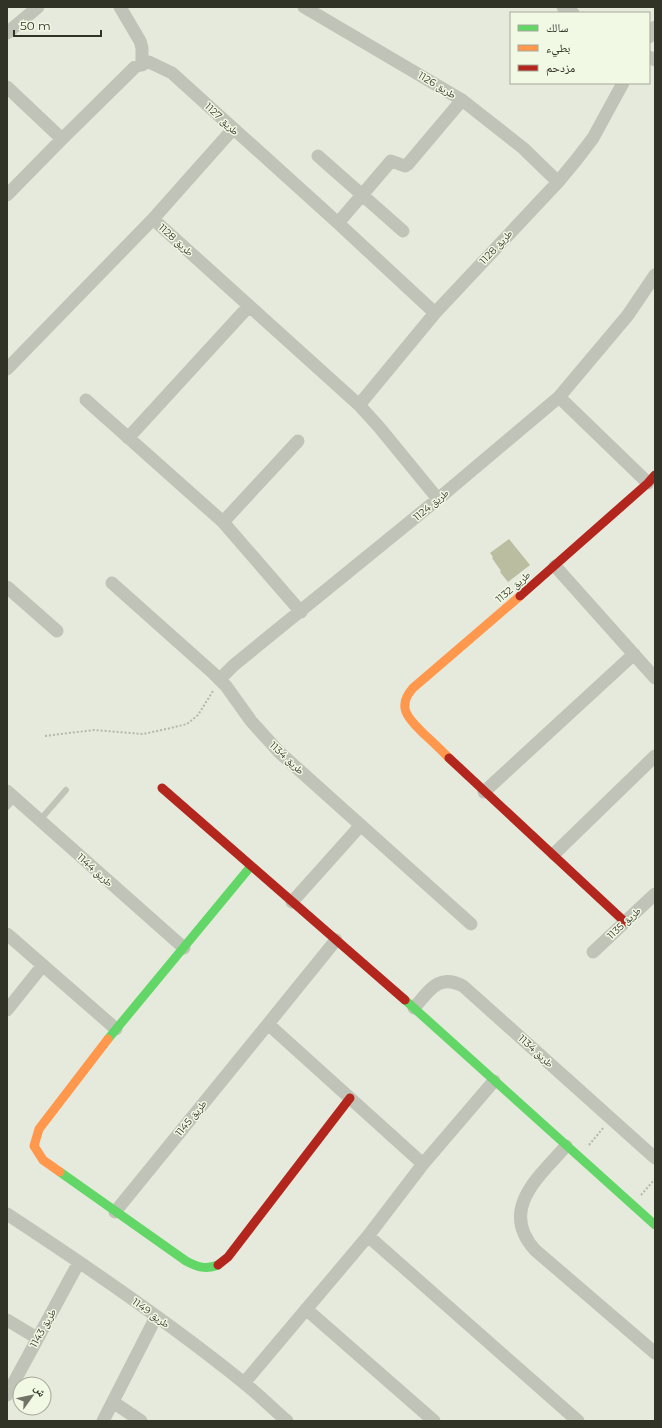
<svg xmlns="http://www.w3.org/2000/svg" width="662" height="1428" font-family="Montserrat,'Noto Naskh Arabic',sans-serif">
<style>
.building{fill:#babd9f}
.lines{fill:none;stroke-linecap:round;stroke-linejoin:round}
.path{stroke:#b4b7ac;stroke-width:2;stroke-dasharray:2 2;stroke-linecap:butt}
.lane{stroke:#c0c3b7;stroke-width:6}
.street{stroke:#c0c3b7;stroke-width:13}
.fast{stroke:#63d668;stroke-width:9}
.slow{stroke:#ff974d;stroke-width:9}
.jam{stroke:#b3261e;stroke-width:9}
.labels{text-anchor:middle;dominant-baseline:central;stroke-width:3;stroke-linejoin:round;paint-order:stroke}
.street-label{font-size:10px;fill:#313326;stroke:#f1f8e4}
</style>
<rect width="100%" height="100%" fill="#e6eadd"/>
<path class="building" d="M509,539L530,565L508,582L500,572L501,571L492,558L493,557L490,553Z"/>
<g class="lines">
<path class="path" d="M45,736L94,730L143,734L171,728L187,724L198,715L213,691
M589,1145L604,1127
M641,1195L655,1179"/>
<path class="lane" d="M7,807L15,798
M40,820L66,790"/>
<path class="street" d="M120,7L140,41L142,48V65
M304,7L462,100L523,148L558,182
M563,7L573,13
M7,33L38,7
M649,37L655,27
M649,57L655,60
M7,87L62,139
M318,156L403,231
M7,195L62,139L135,67L149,62L172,73L338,223L435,313
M153,219L359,405L379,427L438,499
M338,223L391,161L405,166L408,164L462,100
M7,369L153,219L233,129
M559,397L648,483
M86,400L223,522L301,612
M359,405L435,313L558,182L577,159L593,138L623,83
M128,438L249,306
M223,522L298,441
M555,566L655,678
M112,583L213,673L226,686L251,721L279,752L471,924
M7,587L57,631
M220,679L234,665L438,499L559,397L628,315L655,275
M7,791L184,948
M484,792L634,654
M554,854L655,756
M292,902L361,825
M7,934L116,1029
M593,952L655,894
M414,1008C429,991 438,973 463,986L655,1158
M7,1010L43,965
M268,1024L423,1164
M566,1146C540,1176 498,1209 535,1250L655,1353
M115,1212L268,1024L336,940
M7,1214C88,1267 169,1322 244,1383C259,1395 272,1408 287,1421
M368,1236L578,1421
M306,1309L434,1421
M7,1320L37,1338
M244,1383L368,1236L423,1164L494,1081
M7,1395L79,1262
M113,1402L141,1421
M103,1421L156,1317"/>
<path class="fast" d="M405,1000L655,1225
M108,1039L251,866
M60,1172L186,1261C197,1267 206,1270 218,1265"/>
<path class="slow" d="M449,758C441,750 433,742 424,734C410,720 395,708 413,688L520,596
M60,1172L43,1160L34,1146L39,1129L108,1039"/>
<path class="jam" d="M520,596L648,483L655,475
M449,758L625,922
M162,788L405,1000
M218,1265L228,1257L350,1098"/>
</g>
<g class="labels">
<g class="street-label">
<text transform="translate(437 85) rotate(31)">طريق 1126</text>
<text transform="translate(222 119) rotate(43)">طريق 1127</text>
<text transform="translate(176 240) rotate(42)">طريق 1128</text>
<text transform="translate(496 247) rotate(-47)">طريق 1128</text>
<text transform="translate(431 505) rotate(-40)">طريق 1124</text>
<text transform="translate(513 587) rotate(-41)">طريق 1132</text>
<text transform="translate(287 758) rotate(43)">طريق 1134</text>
<text transform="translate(95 870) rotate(42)">طريق 1144</text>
<text transform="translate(624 923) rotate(-43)">طريق 1135</text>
<text transform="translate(536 1051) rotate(42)">طريق 1134</text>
<text transform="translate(191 1118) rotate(-51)">طريق 1145</text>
<text transform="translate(151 1313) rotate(36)">طريق 1149</text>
<text transform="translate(43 1328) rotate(-61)">طريق 1143</text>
</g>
</g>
<rect width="662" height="1428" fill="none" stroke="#313326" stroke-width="16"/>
<rect x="510" y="12" width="140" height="72" fill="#f1f8e4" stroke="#a4a998"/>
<rect x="518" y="25" width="20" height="6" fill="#63d668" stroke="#a4a998"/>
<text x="546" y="32" font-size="12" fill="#313326">سالك</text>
<rect x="518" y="45" width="20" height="6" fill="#ff974d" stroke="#a4a998"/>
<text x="546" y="52" font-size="12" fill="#313326">بطيء</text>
<rect x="518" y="65" width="20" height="6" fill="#b3261e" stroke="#a4a998"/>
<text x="546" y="72" font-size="12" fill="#313326">مزدحم</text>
<g transform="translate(32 1396) rotate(57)"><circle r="19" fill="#f1f8e4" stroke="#a4a998"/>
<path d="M0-3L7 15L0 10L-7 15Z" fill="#707366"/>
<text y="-6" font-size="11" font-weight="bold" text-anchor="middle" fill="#313326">ش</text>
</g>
<path d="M14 30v6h87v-6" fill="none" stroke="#313326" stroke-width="2"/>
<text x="20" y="30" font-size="12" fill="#313326" stroke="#f1f8e4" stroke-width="3" paint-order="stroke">50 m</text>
</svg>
